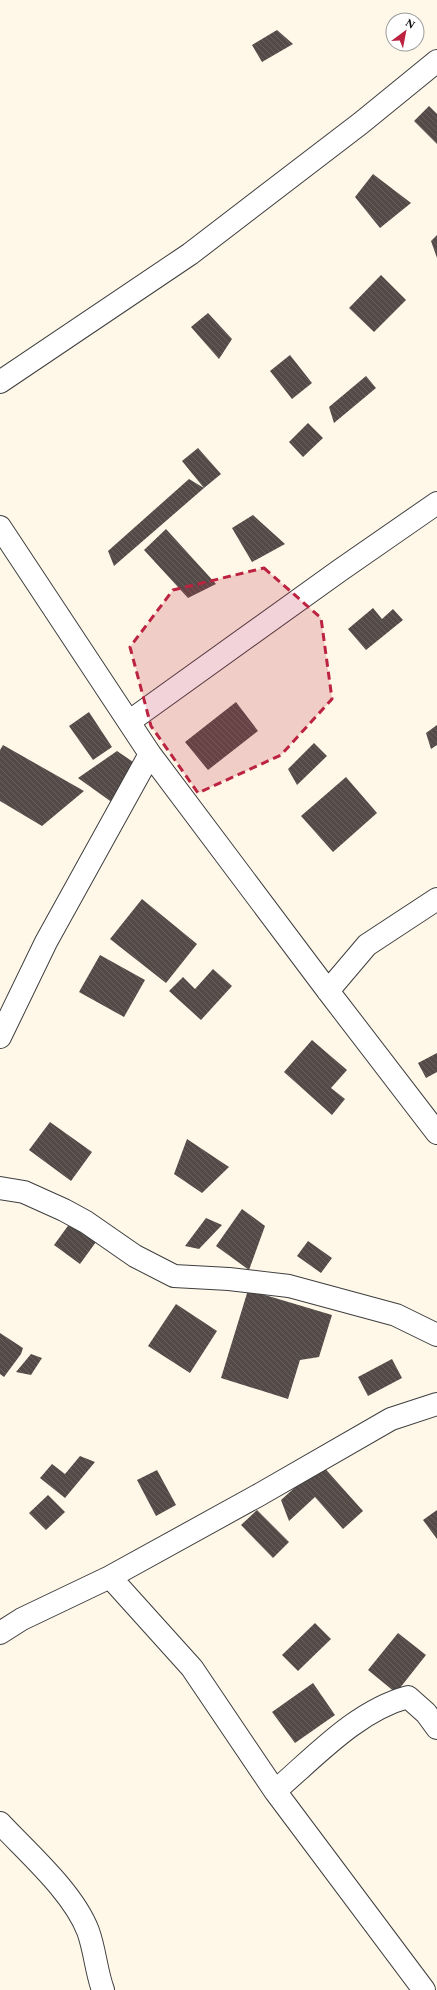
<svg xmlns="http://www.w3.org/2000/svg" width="437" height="1990" font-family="Spectral,serif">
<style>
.building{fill:url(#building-back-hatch)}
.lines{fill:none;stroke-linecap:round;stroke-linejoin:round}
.minor-casing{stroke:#3e3e3e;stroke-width:24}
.minor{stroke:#fff;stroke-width:22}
.marked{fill:#bb2340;fill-opacity:0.2;stroke:#bb2340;stroke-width:3;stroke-dasharray:8 5;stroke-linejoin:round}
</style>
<defs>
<pattern id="building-back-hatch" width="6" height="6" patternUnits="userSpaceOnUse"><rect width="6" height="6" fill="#544b48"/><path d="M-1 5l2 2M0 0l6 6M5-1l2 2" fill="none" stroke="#68605e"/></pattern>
</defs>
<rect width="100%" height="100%" fill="#fff8e9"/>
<path class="building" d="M277,30L293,44L262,62L252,45Z
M429,106L437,114V144L414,121Z
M373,174L411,203L380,228L355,197Z
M437,235V258L431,241Z
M381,275L406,300L374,332L349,308Z
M208,313L232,339L219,359L191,327Z
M290,355L312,383L292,399L270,371Z
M366,376L376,388L334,423L329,407Z
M308,423L323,438L303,457L289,442Z
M198,448L221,474L204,488L182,461Z
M189,479L204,488L114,566L108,551Z
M253,515L285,544L252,562L232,528Z
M166,529L216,584L188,598L144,550Z
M373,608L382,619L393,609L403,620L366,650L348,629Z
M236,702L258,731L208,770L185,742Z
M89,712L112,747L93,760L69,726Z
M437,725V745L431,749L426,733Z
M314,743L327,756L297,785L288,769Z
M3,745L84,791L42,826L0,801V750Z
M117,751L139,766L113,803L78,778Z
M346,777L377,813L333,852L301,816Z
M142,899L197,944L166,983L110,939Z
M100,955L145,980L124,1017L79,992Z
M213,969L232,986L201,1020L169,991L183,977L195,989Z
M312,1040L347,1070L331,1088L345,1099L332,1115L284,1072Z
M437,1053V1072L426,1078L418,1063Z
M50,1122L92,1152L71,1181L29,1150Z
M187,1139L229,1167L202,1193L174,1174Z
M242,1209L265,1226L249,1270L216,1246Z
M206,1218L222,1225L199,1249L185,1246Z
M70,1223L96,1242L80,1264L54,1245Z
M308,1241L332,1258L321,1273L297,1256Z
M248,1290L332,1315L319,1357L300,1360L288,1399L221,1378Z
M176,1304L217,1331L190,1373L148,1346Z
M0,1333L23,1348L21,1354L4,1377L0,1374Z
M31,1354L42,1358L31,1375L16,1372Z
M392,1359L402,1378L368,1396L358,1377Z
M80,1456L95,1462L65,1498L40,1478L52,1464L65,1474Z
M321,1464L363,1511L343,1529L315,1497L289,1521L281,1500Z
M157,1470L176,1505L156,1516L137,1480Z
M48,1495L65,1512L46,1530L29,1513Z
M257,1510L289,1542L273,1558L241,1525Z
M437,1510V1539L423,1520Z
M315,1623L331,1639L298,1671L282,1655Z
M398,1633L426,1655L396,1693L368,1670Z
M313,1683L335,1715L295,1743L272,1712Z"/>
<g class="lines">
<g class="minor-casing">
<path id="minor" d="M0,382L190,254L361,123L437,61
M0,527L150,754L328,991L437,1133
M130,721L339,571L437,503
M328,991L367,945L437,899
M0,1037L46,942L150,754
M0,1188L24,1192L64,1210L86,1222L135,1256L174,1276L229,1279L289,1286L396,1315L437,1335
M110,1577L192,1668L275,1791C315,1757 356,1711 408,1697L426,1713L437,1728
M0,1633L22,1619L110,1577L257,1496L391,1419L437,1404
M275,1791L424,1990
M0,1823C28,1853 73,1892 88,1931C95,1950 96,1971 103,1990"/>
</g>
<use href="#minor" class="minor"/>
</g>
<path class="marked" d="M264,568L321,618L332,699L281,755L198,793L151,726L130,647L173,590Z"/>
<g transform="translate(405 32) rotate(32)"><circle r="19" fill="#ffffff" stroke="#9d9d9d"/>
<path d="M0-3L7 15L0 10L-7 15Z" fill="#bb2340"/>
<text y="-6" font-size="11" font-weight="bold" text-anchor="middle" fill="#0b0b0b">N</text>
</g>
</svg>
